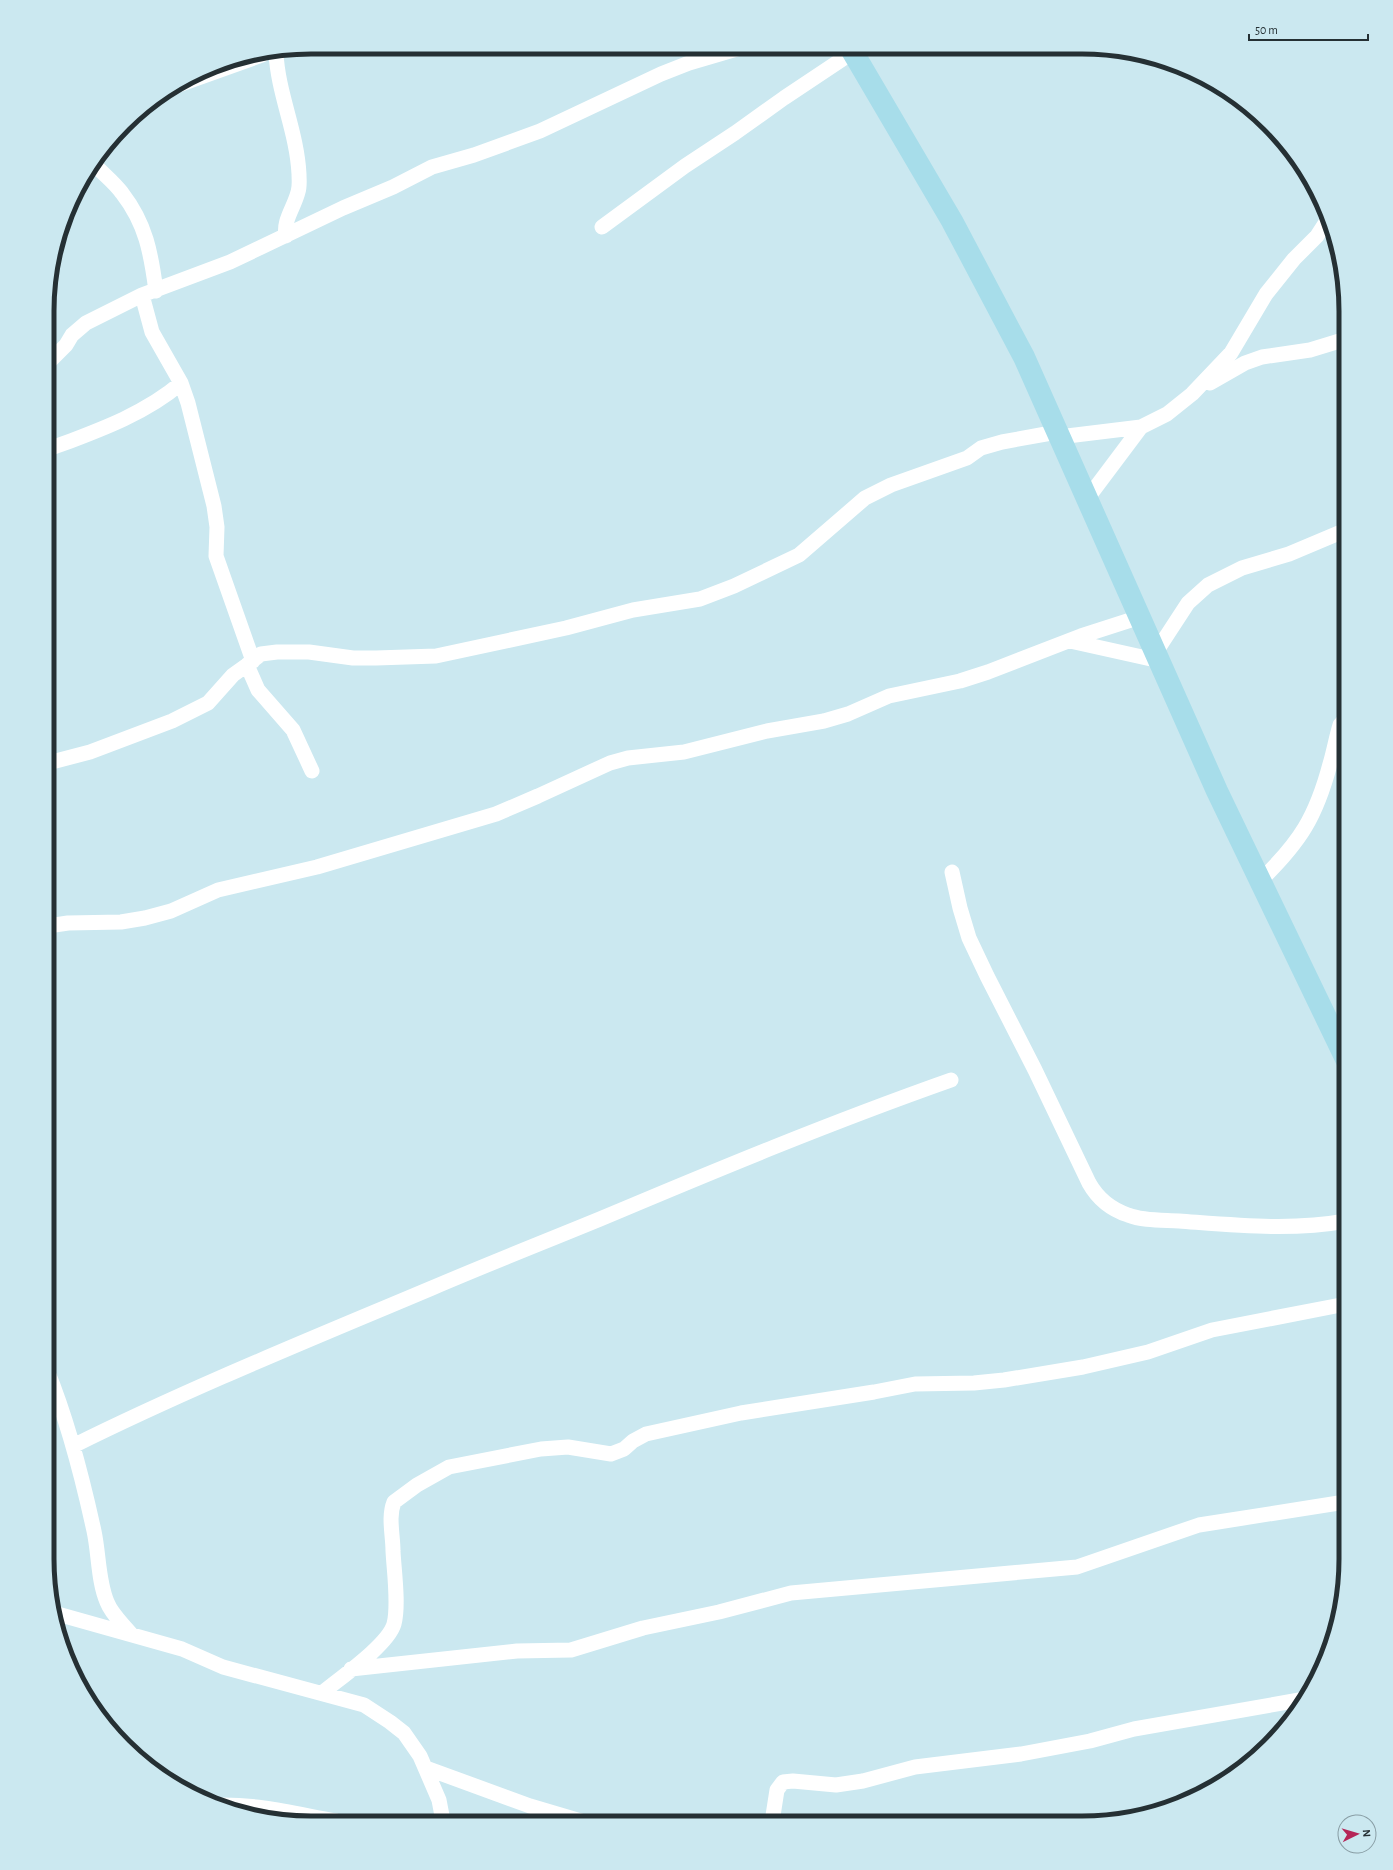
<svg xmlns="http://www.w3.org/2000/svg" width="1393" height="1870" font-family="'Alegreya Sans',sans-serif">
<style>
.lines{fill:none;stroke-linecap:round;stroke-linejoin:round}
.minor{stroke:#fff;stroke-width:15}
.primary{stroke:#a7ddea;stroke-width:22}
.rim{fill:none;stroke:#253034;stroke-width:5}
</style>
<rect width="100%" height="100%" fill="#cbe8f0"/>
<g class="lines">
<path class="minor" d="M276,53C278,94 297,132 299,174C299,180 300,186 298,192C294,208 283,220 286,236
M173,87L262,55
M94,164C103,174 114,182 122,193C146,224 151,253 156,291
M602,227L685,166L735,133L784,98L853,52
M142,295L152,332L181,383L188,403L214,506L217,527L216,556L253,661
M49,362L66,345L72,335L86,323L142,295L230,262L343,208L393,187L432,167L474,155L540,131L661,74L689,63L740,48
M1210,383L1245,363L1262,357L1310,350L1346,339
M1059,437L1141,427L1167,414L1192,394L1231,353L1266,294L1294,259L1317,236L1328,219
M49,449C94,432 144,415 181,383
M1087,499L1141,427
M1070,641L1160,661
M1156,652L1188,603L1208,585L1242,568L1289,554L1346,530
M48,763L90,752L172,721L208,703L233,675L247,665
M312,771L293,730L258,690L247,665L261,654L277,652H309L353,658H376L436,656L566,628L633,610L700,599L734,586L799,555L865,498L891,485L967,458L981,448L1002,442L1057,432
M952,872L960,908L969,938L987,976L1035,1070L1089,1183C1098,1199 1110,1209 1128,1215C1143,1221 1162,1220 1179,1221C1234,1225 1291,1231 1346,1221
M1261,880C1300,842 1316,817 1330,764C1334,751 1336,738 1340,725L1346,718
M48,926L68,923L121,922L145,918L171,911L218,890L317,867L496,814L538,796L610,763L628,758L684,752L767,731L824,721L848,714L889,696L960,681L988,672L1081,636L1140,617
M47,1370C68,1421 82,1476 94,1531C99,1554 98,1581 107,1602C112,1615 123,1624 131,1634
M73,1446C190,1388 311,1339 432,1288C488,1264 544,1242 600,1219C716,1170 832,1122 951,1080
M54,1613L182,1649L223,1667L364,1705L390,1722L404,1733L420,1756L439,1800L443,1821
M351,1669L517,1651L571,1650L643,1628L719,1612L791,1593L1077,1567L1199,1525L1345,1502
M322,1693C340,1678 388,1645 394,1624C399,1605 394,1571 393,1551C393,1535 388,1517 394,1502L417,1485L449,1467L541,1449L568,1447L611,1454L624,1449L633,1441L646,1434L741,1413L874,1392L915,1384L974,1383L1004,1380L1083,1367L1148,1352L1212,1330L1346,1304
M426,1768L530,1806L584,1822
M218,1805C259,1804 296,1814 336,1821
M772,1822L777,1790L783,1782L793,1781L836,1785L863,1781L915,1767L1021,1754L1090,1741L1134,1729L1305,1699"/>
<path class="primary" d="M851,49L952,221L1024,357L1217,791L1346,1059"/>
</g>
<path d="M0 0H1393V1870H0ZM311 54H1082A257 257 0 0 1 1339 311V1559A257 257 0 0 1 1082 1816H311A257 257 0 0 1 54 1559V311A257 257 0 0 1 311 54Z" fill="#cbe8f0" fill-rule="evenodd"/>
<path class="rim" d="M311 54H1082A257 257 0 0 1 1339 311V1559A257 257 0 0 1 1082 1816H311A257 257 0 0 1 54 1559V311A257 257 0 0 1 311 54Z"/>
<g transform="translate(1357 1834) rotate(85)"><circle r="19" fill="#cbe8f0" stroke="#899ea5"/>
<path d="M0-3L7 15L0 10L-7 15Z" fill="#b52658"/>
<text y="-6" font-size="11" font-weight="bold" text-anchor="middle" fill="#253034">N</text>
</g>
<path d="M1249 34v6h119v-6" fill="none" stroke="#253034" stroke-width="2"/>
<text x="1255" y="34" font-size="12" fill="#253034" stroke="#cbe8f0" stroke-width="3" paint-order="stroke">50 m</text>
</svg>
